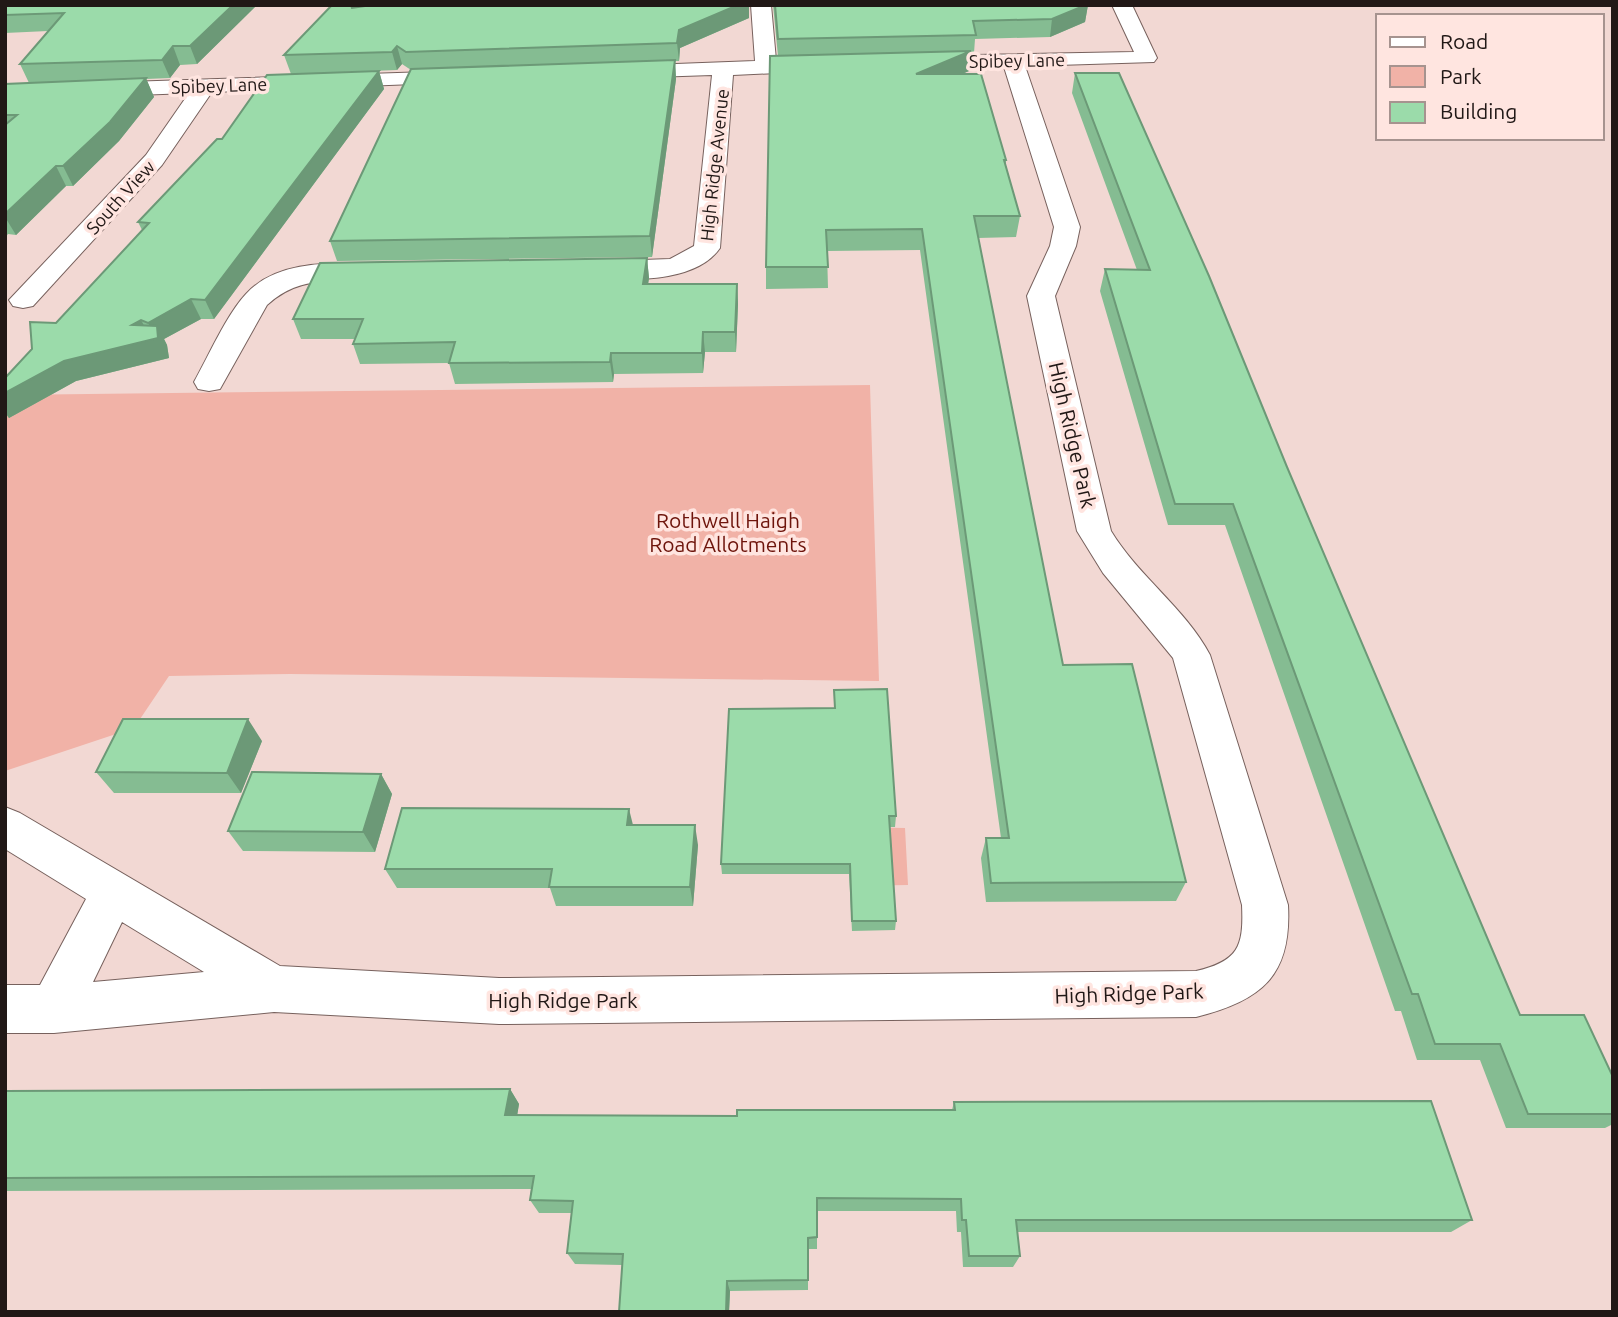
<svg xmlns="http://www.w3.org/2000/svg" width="1618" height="1317" font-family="Ubuntu,sans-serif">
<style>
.green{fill:#f1b2a7}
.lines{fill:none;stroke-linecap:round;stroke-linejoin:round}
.street-casing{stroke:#77615d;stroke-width:2}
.street{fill:#fff;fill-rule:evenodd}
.wall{fill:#85bc92}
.shaded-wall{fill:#6c9977}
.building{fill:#9bdbaa;stroke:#6c9977;stroke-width:2}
.labels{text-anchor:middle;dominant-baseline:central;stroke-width:7;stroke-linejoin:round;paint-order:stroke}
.far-street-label{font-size:18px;fill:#211816;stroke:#ffe5e0}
.street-label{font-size:21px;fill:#211816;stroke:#ffe5e0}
.park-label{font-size:21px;fill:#6e140b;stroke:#ffe5e0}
</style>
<rect width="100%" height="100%" fill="#f2d8d3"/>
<path class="green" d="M870,385L879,681L290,674L169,676L134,728L5,771V395Z
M848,827L905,828L908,885L850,886Z"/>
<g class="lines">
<g class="street-casing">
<path id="street" d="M751,5H771L776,60L829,61L833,65L829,69L822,71L733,75L720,248C696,283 625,283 587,274L583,268L587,262L670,259L694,246L712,75L623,78L615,77L612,72L615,67L623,66L755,61Z
M1112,5H1132L1157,58L1154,62L1025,66L1080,227L1076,246L1055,296L1111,531C1139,577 1185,608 1210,655L1288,905C1292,976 1261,1001 1196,1017L499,1024L274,1012L54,1033H5V985H40L86,899L5,849V807L20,813L280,966L499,978L1196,971C1238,961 1244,947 1242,905L1173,658L1103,573L1077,531L1027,296L1050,246L1054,227L1004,67L917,68L910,66L906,62L910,58L917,56L1134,52ZM122,922L204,972L93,982Z
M458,71L466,72L469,77L466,82L212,92L162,165L33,306L23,308L13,306L9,300L146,155L189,93L5,100V86Z
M368,263L378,265L382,271L378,277C335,287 304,271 267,305L220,389L209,391L198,389L194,382C208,357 227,314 246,294C276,261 327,263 368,263Z"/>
</g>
<use href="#street" class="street"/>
</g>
<path class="wall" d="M5,5H257L197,64L180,65L170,78L146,79L154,97L119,141L73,186H66L16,235L8,234L5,238V84L29,83L20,64L48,31L5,33Z
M366,5H749V18L680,48L679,61H675L676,79L652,257L337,261L330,241L411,70L402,64L397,70L291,74L284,55L352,8L366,6Z
M773,5H1088L1085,22L1050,37L975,39L974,53H971L969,71L962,74L1006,160V166L1020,216L1016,237L978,238L1063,665L1186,882L1176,901L986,902L981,858L986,838H1001L920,250L827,251L828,288L766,289V267L778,56Z
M379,71L384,89L214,319H201L164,339L167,345L169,358L76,381L9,418L5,413V378L142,230L138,222L222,139Z
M1075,73L1287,467L1520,1015L1613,1077V1124L1605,1128H1506L1480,1060H1417L1401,1011H1395L1225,525H1168L1100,291L1105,269L1137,270L1072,93Z
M647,258L649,278L648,284H737L738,304L736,352H705L703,373L614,374L613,382L455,384L449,363L360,364L353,344L355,339H301L293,319Z
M834,690L896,816L895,827H890L896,921L895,930L852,931L849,874H722L721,864L834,708Z
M262,741L241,793H114L96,772Z
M381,774L392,794L375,852L243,851L228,831Z
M633,825L698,845L693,906H556L550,888H397L385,869Z
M510,1089L519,1104L517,1115L737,1116L952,1110L954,1102L1472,1220L1451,1232H1017L1020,1256L1013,1267H963L961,1232H957L956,1211H817V1249H808V1290L730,1291L729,1312H619L622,1265L575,1264L567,1253L572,1213H539L530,1200L531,1189L5,1191V1091Z"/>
<path class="shaded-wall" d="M233,5H257L197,64L190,46Z
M738,5H749V18L680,48L679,61L677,43L679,30Z
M1086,5H1088L1085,22L1050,37L1052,19Z
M173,46L180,65L170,78L162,60Z
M397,46L402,64L397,70L392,52Z
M971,51L969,71L914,94L916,74Z
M675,60L676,79L652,257L650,236Z
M379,71L384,89L214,319L205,300Z
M146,78L154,97L119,141L73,186L63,166Z
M56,166L66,186L16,235L5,217V214Z
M647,258L649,278L645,304L643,284Z
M737,284L738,304L736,352L735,332Z
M191,299L201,319L164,339L167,345L169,358L76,381L9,418L5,412V393L141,320L152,340L156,339L148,323Z
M703,332L705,352L703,373L702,353Z
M611,353L614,374L613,382L610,362Z
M248,719L262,741L241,793L227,773Z
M381,774L392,794L375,852L363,832Z
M629,809L634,829L627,825Z
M695,825L698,845L693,906L690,887Z
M510,1089L519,1104L515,1129L505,1115Z
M727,1281L730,1291L729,1312H726Z"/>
<path class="building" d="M5,5H233L190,46H173L162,60L20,64L64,13L5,15Z
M332,5H351L352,8L366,6V5H738L679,30L677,43L406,52L397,46L392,52L284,55Z
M775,5H1086L1052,19L973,21L976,35L778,39Z
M971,51L916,74H981L1006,160H1004L1020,216H974L1063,665L1132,664L1186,882L991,883L986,838H1009L922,229L826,230L828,267H766L770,56Z
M675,60L650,236L330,241L411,69Z
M379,71L205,300L191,299L148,323L141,320L132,325L157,326L158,338L64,361L5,393V378L32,349L30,322L56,323L149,223L138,222L217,139H222L267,75Z
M1075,73H1119L1209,276L1287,467L1520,1015H1584L1613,1077V1114H1528L1500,1044H1435L1418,994H1412L1233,504H1175L1105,269L1150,270Z
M146,78L110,122L63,166H56L5,214V125L17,115H5V84Z
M647,258L643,284H737L735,332H703L702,353H611L610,362L449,363L455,342L353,344L363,319H293L320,263Z
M887,689L896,816H889L896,921H852L850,864H721L729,709L835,708L834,690Z
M123,719H248L227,773L96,772Z
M252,772L381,774L363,832L228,831Z
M402,808L629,809L627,825H695L690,887H549L552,869H385Z
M510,1089L505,1115L737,1116V1110H955L954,1102L1431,1101L1472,1220H1016L1020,1256H969L966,1220H962L961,1199L817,1198V1237L808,1238V1280L727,1281L726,1312H619L623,1254L567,1253L573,1201L530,1200L534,1176L5,1178V1091Z"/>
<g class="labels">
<g class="far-street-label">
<text transform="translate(1017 60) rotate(-1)">Spibey Lane</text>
<text transform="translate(219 85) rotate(-2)">Spibey Lane</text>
<text transform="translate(714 165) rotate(-84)">High Ridge Avenue</text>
<text transform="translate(120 197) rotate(-48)">South View</text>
</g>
<g class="street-label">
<text transform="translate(1073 435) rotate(77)">High Ridge Park</text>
<text transform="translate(1129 993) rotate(-2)">High Ridge Park</text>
<text x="563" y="1000">High Ridge Park</text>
</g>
<g class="park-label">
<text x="728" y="520">Rothwell Haigh<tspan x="728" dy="24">Road Allotments</tspan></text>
</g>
</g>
<rect width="1618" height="1317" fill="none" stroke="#211816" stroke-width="14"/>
<rect x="1376" y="14" width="228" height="126" fill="#ffe5e0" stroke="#a6938f" stroke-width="2"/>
<rect x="1390" y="37" width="35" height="10" fill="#ffffff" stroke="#a6938f" stroke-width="2"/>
<text x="1440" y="49" font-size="21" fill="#211816">Road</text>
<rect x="1390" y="66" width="35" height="21" fill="#f1b2a7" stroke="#a6938f" stroke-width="2"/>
<text x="1440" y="84" font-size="21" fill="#211816">Park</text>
<rect x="1390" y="102" width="35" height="21" fill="#9bdbaa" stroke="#a6938f" stroke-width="2"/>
<text x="1440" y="119" font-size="21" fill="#211816">Building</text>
</svg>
